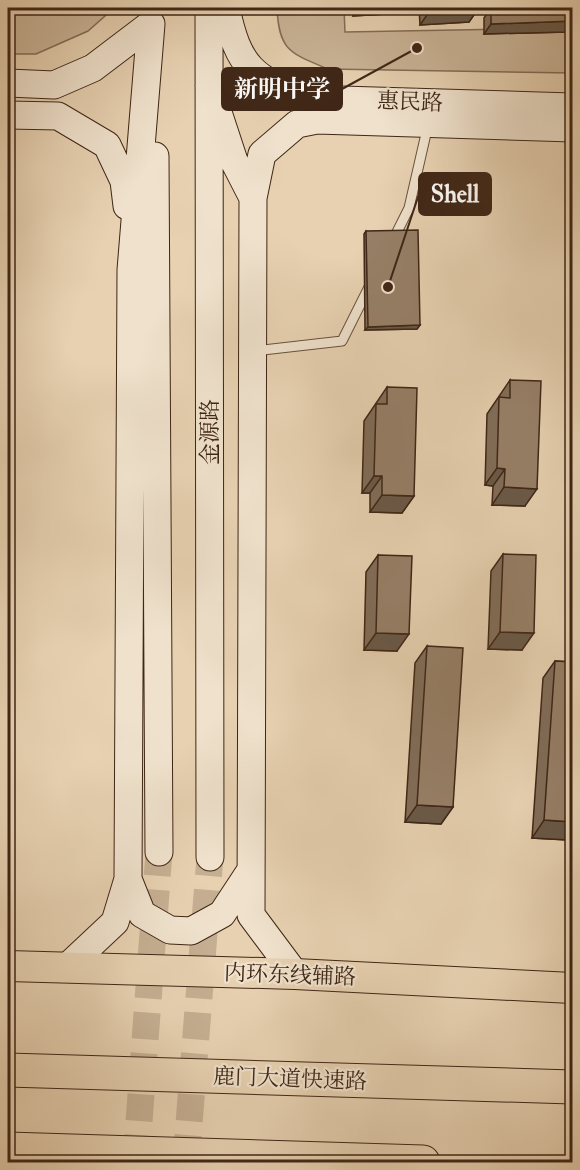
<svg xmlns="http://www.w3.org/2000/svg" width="580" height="1170" font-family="'IM FELL Double Pica','Noto Serif SC',serif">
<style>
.green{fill:#cab497;stroke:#846d56;stroke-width:1.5}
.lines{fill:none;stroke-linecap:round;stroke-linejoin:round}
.secondary-tunnel{stroke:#c5af92;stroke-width:27;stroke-dasharray:27 14;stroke-linecap:butt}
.lane-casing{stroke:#69513d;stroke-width:11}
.secondary-casing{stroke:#3f2616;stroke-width:29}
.primary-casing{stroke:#3f2616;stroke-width:32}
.highway-casing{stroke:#3f2616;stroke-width:35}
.lane{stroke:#efe1cc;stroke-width:9}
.secondary{stroke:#efe1cc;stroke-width:27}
.primary{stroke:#e7d1b1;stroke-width:30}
.highway{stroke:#e7d1b1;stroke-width:33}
.wall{fill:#816d59;stroke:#3f2616;stroke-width:1.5}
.shaded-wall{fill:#695948;stroke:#3f2616;stroke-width:1.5}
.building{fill:#967f67;stroke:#3f2616;stroke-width:1.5}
.labels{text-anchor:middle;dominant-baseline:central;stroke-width:4.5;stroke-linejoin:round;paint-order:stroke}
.street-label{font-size:22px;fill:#3f2616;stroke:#efe1cc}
.leader{fill:none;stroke:#3f2616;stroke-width:2}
.callout-dot{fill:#3f2616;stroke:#efe1cc;stroke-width:2}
.callout{fill:#3f2616;stroke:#3f2616;stroke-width:2}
.callout-label{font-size:24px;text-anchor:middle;font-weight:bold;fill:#fff}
</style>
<rect width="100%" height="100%" fill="#e7d1b1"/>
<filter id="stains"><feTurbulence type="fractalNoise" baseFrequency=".00333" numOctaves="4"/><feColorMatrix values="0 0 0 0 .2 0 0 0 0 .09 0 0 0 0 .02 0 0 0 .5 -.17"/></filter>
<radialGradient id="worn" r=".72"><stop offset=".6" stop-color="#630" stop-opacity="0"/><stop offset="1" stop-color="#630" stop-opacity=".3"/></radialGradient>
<path class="green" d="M8,8H114L88,31L36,54H8Z
M277,8H344L345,32L572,28V73L328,69C290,53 279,51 277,8Z"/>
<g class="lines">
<path class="secondary-tunnel" d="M136,1162L159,852
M186,1162L210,857"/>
<g class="lane-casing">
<path id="lane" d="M393,240L409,208L428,125
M254,351L342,341L370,285"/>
</g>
<g class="secondary-casing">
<path id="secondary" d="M209,8L210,857
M226,8C238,67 253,79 308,99L572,107
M8,83L54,85L93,68L151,24
M209,85L234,161L253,198L251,915L295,974
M8,115L58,116L107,145L124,181L127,206
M155,156L159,852
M253,198L262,154L297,124L317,120L572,128
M128,879L142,914L170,930L191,931L222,914L249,873
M66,968L115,922L128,879L131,270L151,24"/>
</g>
<g class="primary-casing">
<path id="primary" d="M8,966L295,974L572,988"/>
</g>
<g class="highway-casing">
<path id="highway" d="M8,1070L572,1087
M8,1149L423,1162"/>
</g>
<use href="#lane" class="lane"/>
<use href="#secondary" class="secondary"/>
<use href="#primary" class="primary"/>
<use href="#highway" class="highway"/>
</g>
<path class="wall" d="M352,8H408L404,13L353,16Z
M419,8H573V44H568L567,32L484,34V18L490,9H478L469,22L420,25Z
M366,231L420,325L417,329L365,330L364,234Z
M510,380L525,506L492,505L493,486L485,485L487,414Z
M387,387L414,496L402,513L370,512V493H362L364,421Z
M503,554L522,650L488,649L491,571Z
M378,555L397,651L364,650L366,572Z
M427,646L453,807L441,824L405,822L415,663Z
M555,661L573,662V834L568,840L532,838L543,678Z"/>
<path class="shaded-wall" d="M358,8H408L404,13L353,16Z
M470,8H507L478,9L469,22L420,25L429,12Z
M573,21V24L567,32L484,34L491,24Z
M573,37V44H568Z
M420,325L417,329L365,330L368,327Z
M497,468L505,469L493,486L485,485Z
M374,476H382L370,493H362Z
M504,487L537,489L525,506L492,505Z
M382,495L414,496L402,513L370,512Z
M500,632L534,633L522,650L488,649Z
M376,633L409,634L397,651L364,650Z
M417,805L453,807L441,824L405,822Z
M544,820L573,822V834L568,840L532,838Z"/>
<path class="building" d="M429,8H478L479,9L429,12Z
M491,8H573V21L491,24Z
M418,230L420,325L368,327L366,231Z
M510,380L541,381L537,489L504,487L505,469L497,468L499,397L510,398Z
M387,387L417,388L414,496L382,495V476H374L376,404H387Z
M503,554L536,555L534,633L500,632Z
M378,555L412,556L409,634L376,633Z
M427,646L463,648L453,807L417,805Z
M555,661L573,662V822L544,820Z"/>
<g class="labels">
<g class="street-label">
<text transform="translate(410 102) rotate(2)">惠民路</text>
<text transform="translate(210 432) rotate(-90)">金源路</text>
<text transform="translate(290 975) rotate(2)">内环东线辅路</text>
<text transform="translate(290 1079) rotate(2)">鹿门大道快速路</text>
</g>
</g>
<path class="leader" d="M417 48L342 89M388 287L419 194"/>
<g class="callout-dot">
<circle cx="417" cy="48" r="6"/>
<circle cx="388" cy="287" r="6"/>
</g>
<g class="callout">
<rect x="222" y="68" width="120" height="42" rx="6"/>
<rect x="419" y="173" width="72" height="42" rx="6"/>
</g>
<g class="callout-label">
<text x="282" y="97">新明中学</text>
<text x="455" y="202">Shell</text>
</g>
<rect width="580" height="1170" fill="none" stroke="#e7d1b1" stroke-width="30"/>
<rect x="9" y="9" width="562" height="1152" fill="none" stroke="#3f2616" stroke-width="3"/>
<rect x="15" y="15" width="550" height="1140" fill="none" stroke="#3f2616" stroke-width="1.5"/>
<rect width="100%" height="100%" filter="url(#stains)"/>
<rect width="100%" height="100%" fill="url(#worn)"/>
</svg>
